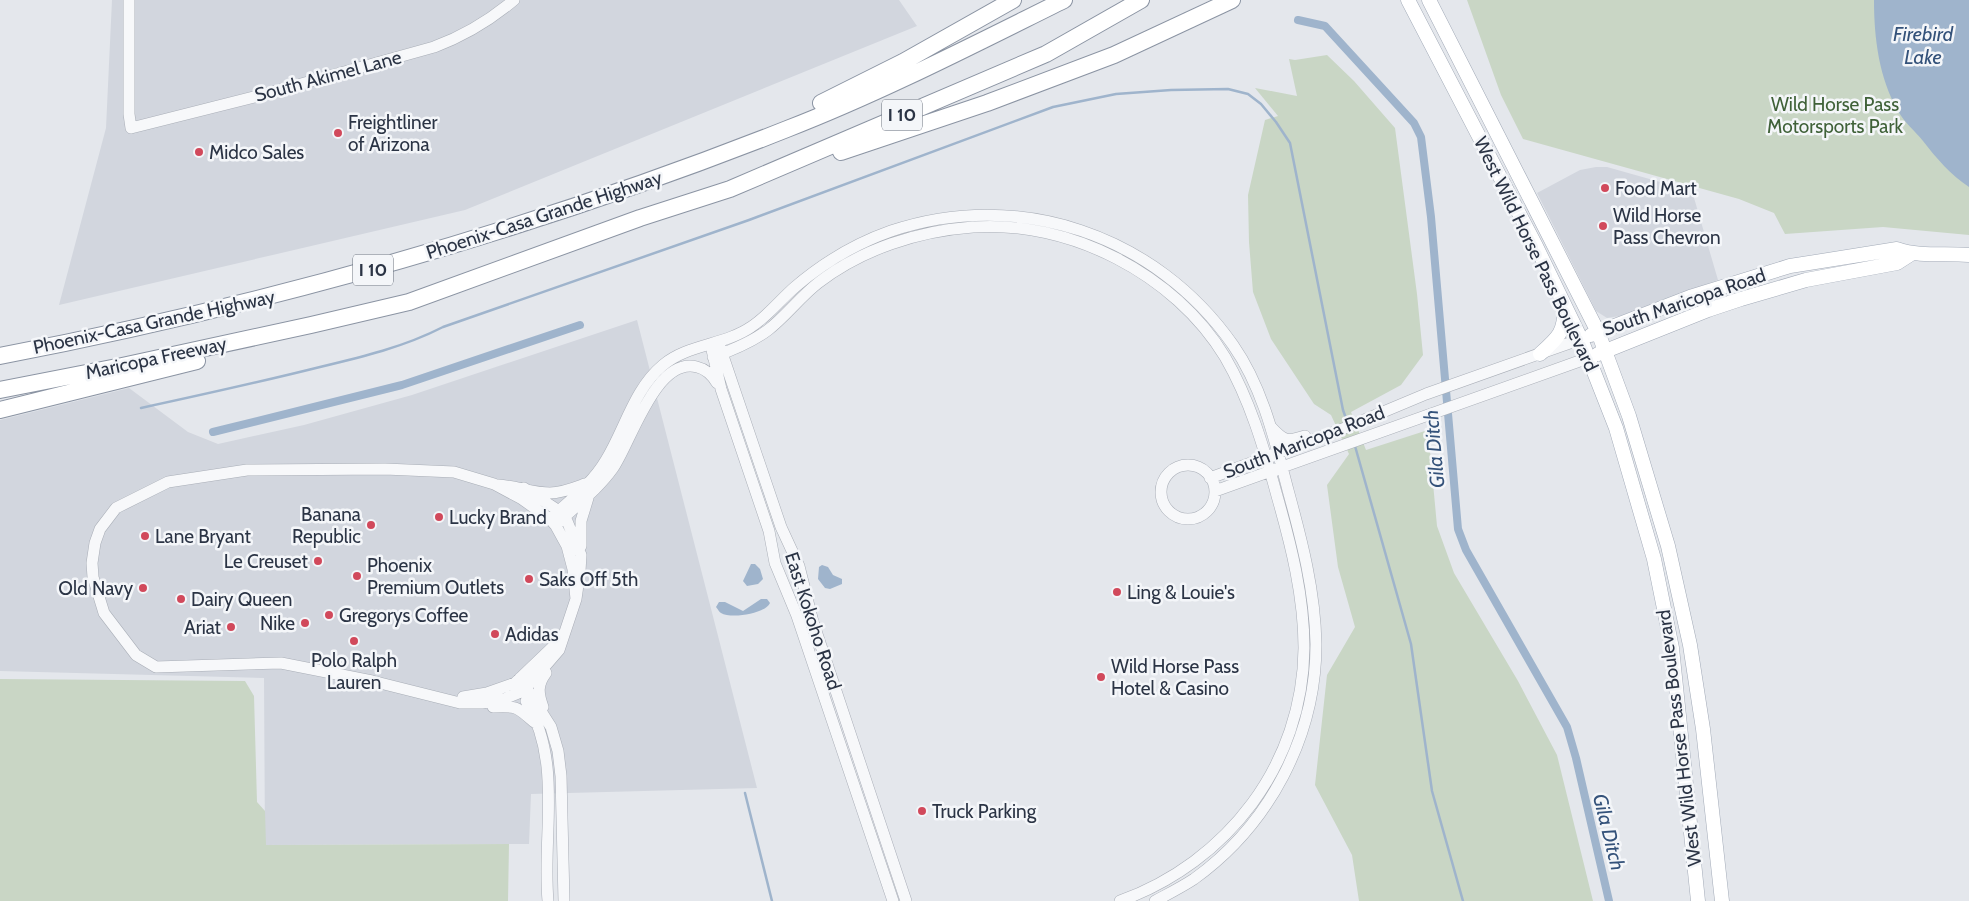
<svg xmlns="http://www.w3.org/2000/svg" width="1969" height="901" font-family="Cabin,sans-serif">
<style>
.built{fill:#d2d6de}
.green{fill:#c9d6c5}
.water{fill:#9fb4cc}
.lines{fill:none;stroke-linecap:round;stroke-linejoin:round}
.stream{stroke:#9fb4cc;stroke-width:2.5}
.canal{stroke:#9fb4cc;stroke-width:8}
.minor-casing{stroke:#a9aeb7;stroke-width:12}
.major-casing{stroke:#a3abb8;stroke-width:15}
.highway-casing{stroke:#8b94a3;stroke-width:18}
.minor{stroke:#f7f8fa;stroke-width:11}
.major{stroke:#fff;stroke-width:14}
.highway{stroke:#fff;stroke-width:16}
.poi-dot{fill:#d1495b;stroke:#f4f6f9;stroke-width:2}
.labels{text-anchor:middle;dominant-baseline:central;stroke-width:5;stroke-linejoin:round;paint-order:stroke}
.shield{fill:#f4f6f9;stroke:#676e7b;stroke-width:1}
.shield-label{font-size:18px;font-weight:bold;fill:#2b3445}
.street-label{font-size:19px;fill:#2b3445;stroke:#f4f6f9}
.park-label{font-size:19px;fill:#3f6138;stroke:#f4f6f9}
.poi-label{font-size:19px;fill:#2b3445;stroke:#f4f6f9;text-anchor:start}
.water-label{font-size:20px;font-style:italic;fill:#34527a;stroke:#f4f6f9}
</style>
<rect width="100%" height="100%" fill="#e4e7ec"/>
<path class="built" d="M112,0H899L917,26L465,210L59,305L106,128Z
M1596,167H1607L1692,191L1718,280L1620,316L1607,318L1596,311L1537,193L1580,170Z
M637,320L757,788L531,794L529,844L265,845L264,678L0,671V420L129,388L188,432L218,444L304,425L412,395Z"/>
<path class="green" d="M1467,0H1969V235L1883,227L1785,234L1774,213L1739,199L1523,139L1501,95Z
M1327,55L1354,81L1395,128L1417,294L1423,355L1401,385L1351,412L1366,450L1428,430L1437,526L1454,573L1518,681L1557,755L1593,901H1359L1352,855L1315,785L1327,675L1355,627L1338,567L1327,485L1349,454L1331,415L1314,404L1271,339L1253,292L1249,242L1248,195L1265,120L1278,116L1255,88L1297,96L1289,59L1295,60Z
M0,679L245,681L254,696L257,802L265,811L266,845L509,844L508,901H0Z"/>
<path class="water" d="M1874,0H1969V187C1951,175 1936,158 1923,141C1915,131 1904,122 1898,111C1879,78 1874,38 1874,0Z
M751,564H755L760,569L763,579L758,584L747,586L743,581Z
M822,565L828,567L833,575L842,579V584L830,589L825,588L818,579L819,567Z
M761,599H767L770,603C765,614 731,619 721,613C719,612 718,609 716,607L719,602H725L743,611Z"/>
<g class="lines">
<path class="stream" d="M141,408C201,395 260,382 320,367C362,357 404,347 443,327L749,220L1053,107L1116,94L1171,90L1228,89L1248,94L1261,104L1276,122L1290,143L1343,410L1348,424
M1355,446L1411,644L1432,791L1463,901
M745,793L772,901"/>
<path class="canal" d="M1298,20L1325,26L1414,123L1421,137L1431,217L1458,529L1466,550L1567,727L1576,758L1609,901
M213,432L402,385L580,325"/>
<g class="minor-casing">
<path id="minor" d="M129,0V114L131,128L258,96L434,47C464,36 489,21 514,0
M720,347L781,527L799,566L813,622L906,901
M712,350L721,389L769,531L775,563L797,616L893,901
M713,357C733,350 752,342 768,330C786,316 800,297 818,283C862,249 918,231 973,227C1069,220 1175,274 1225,357C1250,400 1264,448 1277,496C1291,545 1304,596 1304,648C1303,764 1228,862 1120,901
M1271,427C1284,441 1287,442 1305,436
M1161 492a27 27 0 1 1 54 0a27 27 0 1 1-54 0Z
M1210,478L1340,430L1426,394L1581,339
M498,485C516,486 533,493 550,493C562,493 574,488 585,484
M524,488L559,511L567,521L581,555L580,571L576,599L559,650L527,687L521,692L504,699L482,703H460L372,681L281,663L156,667L136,655L104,613L93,577L92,563L95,543L100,529L116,508L168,482L247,470L385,469L454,472L494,484L522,499L550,519L556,526L567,546L573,569L576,599
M1215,491L1588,358
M550,519C570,500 592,484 606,460C625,429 634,389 663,365C688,344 725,345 751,327C768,316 780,300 795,287C823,263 857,243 891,231C1019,188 1156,235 1233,345C1263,388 1275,441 1288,490C1302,541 1315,591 1316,644C1316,737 1269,825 1194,879C1182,887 1168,894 1155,901
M559,522C578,504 598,489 613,468C631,442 656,356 697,367C706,369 712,375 717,383
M581,546V521L588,498
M520,678L551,727L558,751L561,776L564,901
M463,697L487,693L515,683L560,640
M526,701C563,762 542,834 548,901
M493,707C517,706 516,706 534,722
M543,707C538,693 537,685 546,673"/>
</g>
<g class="major-casing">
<path id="major" d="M1408,0L1536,246L1581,339L1616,428L1654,559L1672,648L1698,901
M1429,0L1598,332L1629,416L1668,546L1690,645L1703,729L1722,901
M1591,335L1690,297L1790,266L1897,249C1919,257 1945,253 1969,255
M1540,354C1559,337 1564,333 1565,307
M1598,354L1708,310L1741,299L1806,280L1897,263L1911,254"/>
</g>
<g class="highway-casing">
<path id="highway" d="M821,103L903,62L1013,0
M841,152L987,103L1114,55L1232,0
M0,356C269,304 532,230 787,129C882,92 973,45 1064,0
M0,390L122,366L311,325L409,302L640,218L730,189L1046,54L1141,0
M0,410L197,361"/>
</g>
<use href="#minor" class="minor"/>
<use href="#major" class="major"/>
<use href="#highway" class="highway"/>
</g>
<g class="poi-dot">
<circle cx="338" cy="133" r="5"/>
<circle cx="199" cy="152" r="5"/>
<circle cx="1605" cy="188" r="5"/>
<circle cx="1603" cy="226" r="5"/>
<circle cx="439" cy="517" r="5"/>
<circle cx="371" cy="525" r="5"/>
<circle cx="145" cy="536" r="5"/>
<circle cx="318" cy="561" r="5"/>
<circle cx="357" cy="576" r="5"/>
<circle cx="529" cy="579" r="5"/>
<circle cx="143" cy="588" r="5"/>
<circle cx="1117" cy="592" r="5"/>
<circle cx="181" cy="599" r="5"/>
<circle cx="329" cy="615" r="5"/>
<circle cx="305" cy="623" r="5"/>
<circle cx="231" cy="627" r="5"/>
<circle cx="495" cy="634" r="5"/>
<circle cx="354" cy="641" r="5"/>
<circle cx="1101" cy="677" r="5"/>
<circle cx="922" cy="811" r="5"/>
</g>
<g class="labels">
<g class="shield">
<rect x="882" y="99.5" width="40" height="31" rx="4"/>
<rect x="353" y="254.5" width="40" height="31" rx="4"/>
</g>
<g class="shield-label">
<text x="902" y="115">I 10</text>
<text x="373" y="270">I 10</text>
</g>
<g class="street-label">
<text transform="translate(328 76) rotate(-15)">South Akimel Lane</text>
<text transform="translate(544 215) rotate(-18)">Phoenix-Casa Grande Highway</text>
<text transform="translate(1536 254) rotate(64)">West Wild Horse Pass Boulevard</text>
<text transform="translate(1684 302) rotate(-19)">South Maricopa Road</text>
<text transform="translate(154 322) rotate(-12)">Phoenix-Casa Grande Highway</text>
<text transform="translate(156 358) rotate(-12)">Maricopa Freeway</text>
<text transform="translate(1304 442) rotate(-21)">South Maricopa Road</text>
<text transform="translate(813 621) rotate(72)">East Kokoho Road</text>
<text transform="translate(1679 738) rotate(-97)">West Wild Horse Pass Boulevard</text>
</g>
<g class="park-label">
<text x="1835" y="104">Wild Horse Pass<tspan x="1835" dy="22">Motorsports Park</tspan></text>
</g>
<g class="poi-label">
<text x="348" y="122">Freightliner<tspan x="348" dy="22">of Arizona</tspan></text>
<text x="209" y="152">Midco Sales</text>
<text x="1615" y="188">Food Mart</text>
<text x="1613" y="215">Wild Horse<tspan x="1613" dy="22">Pass Chevron</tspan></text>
<text x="361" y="514" text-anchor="end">Banana<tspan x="361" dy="22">Republic</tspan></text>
<text x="449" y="517">Lucky Brand</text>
<text x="155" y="536">Lane Bryant</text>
<text x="308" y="561" text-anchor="end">Le Creuset</text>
<text x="367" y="565">Phoenix<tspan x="367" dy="22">Premium Outlets</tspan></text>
<text x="539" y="579">Saks Off 5th</text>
<text x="133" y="588" text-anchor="end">Old Navy</text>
<text x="1127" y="592">Ling &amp; Louie's</text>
<text x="191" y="599">Dairy Queen</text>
<text x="339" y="615">Gregorys Coffee</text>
<text x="295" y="623" text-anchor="end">Nike</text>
<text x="221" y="627" text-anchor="end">Ariat</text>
<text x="505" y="634">Adidas</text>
<text x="354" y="660" text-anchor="middle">Polo Ralph<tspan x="354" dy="22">Lauren</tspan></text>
<text x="1111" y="666">Wild Horse Pass<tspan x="1111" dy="22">Hotel &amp; Casino</tspan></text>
<text x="932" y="811">Truck Parking</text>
</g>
<g class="water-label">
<text x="1923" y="34">Firebird<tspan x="1923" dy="23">Lake</tspan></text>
<text transform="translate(1434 449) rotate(-95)">Gila Ditch</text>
<text transform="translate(1609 832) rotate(76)">Gila Ditch</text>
</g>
</g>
</svg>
